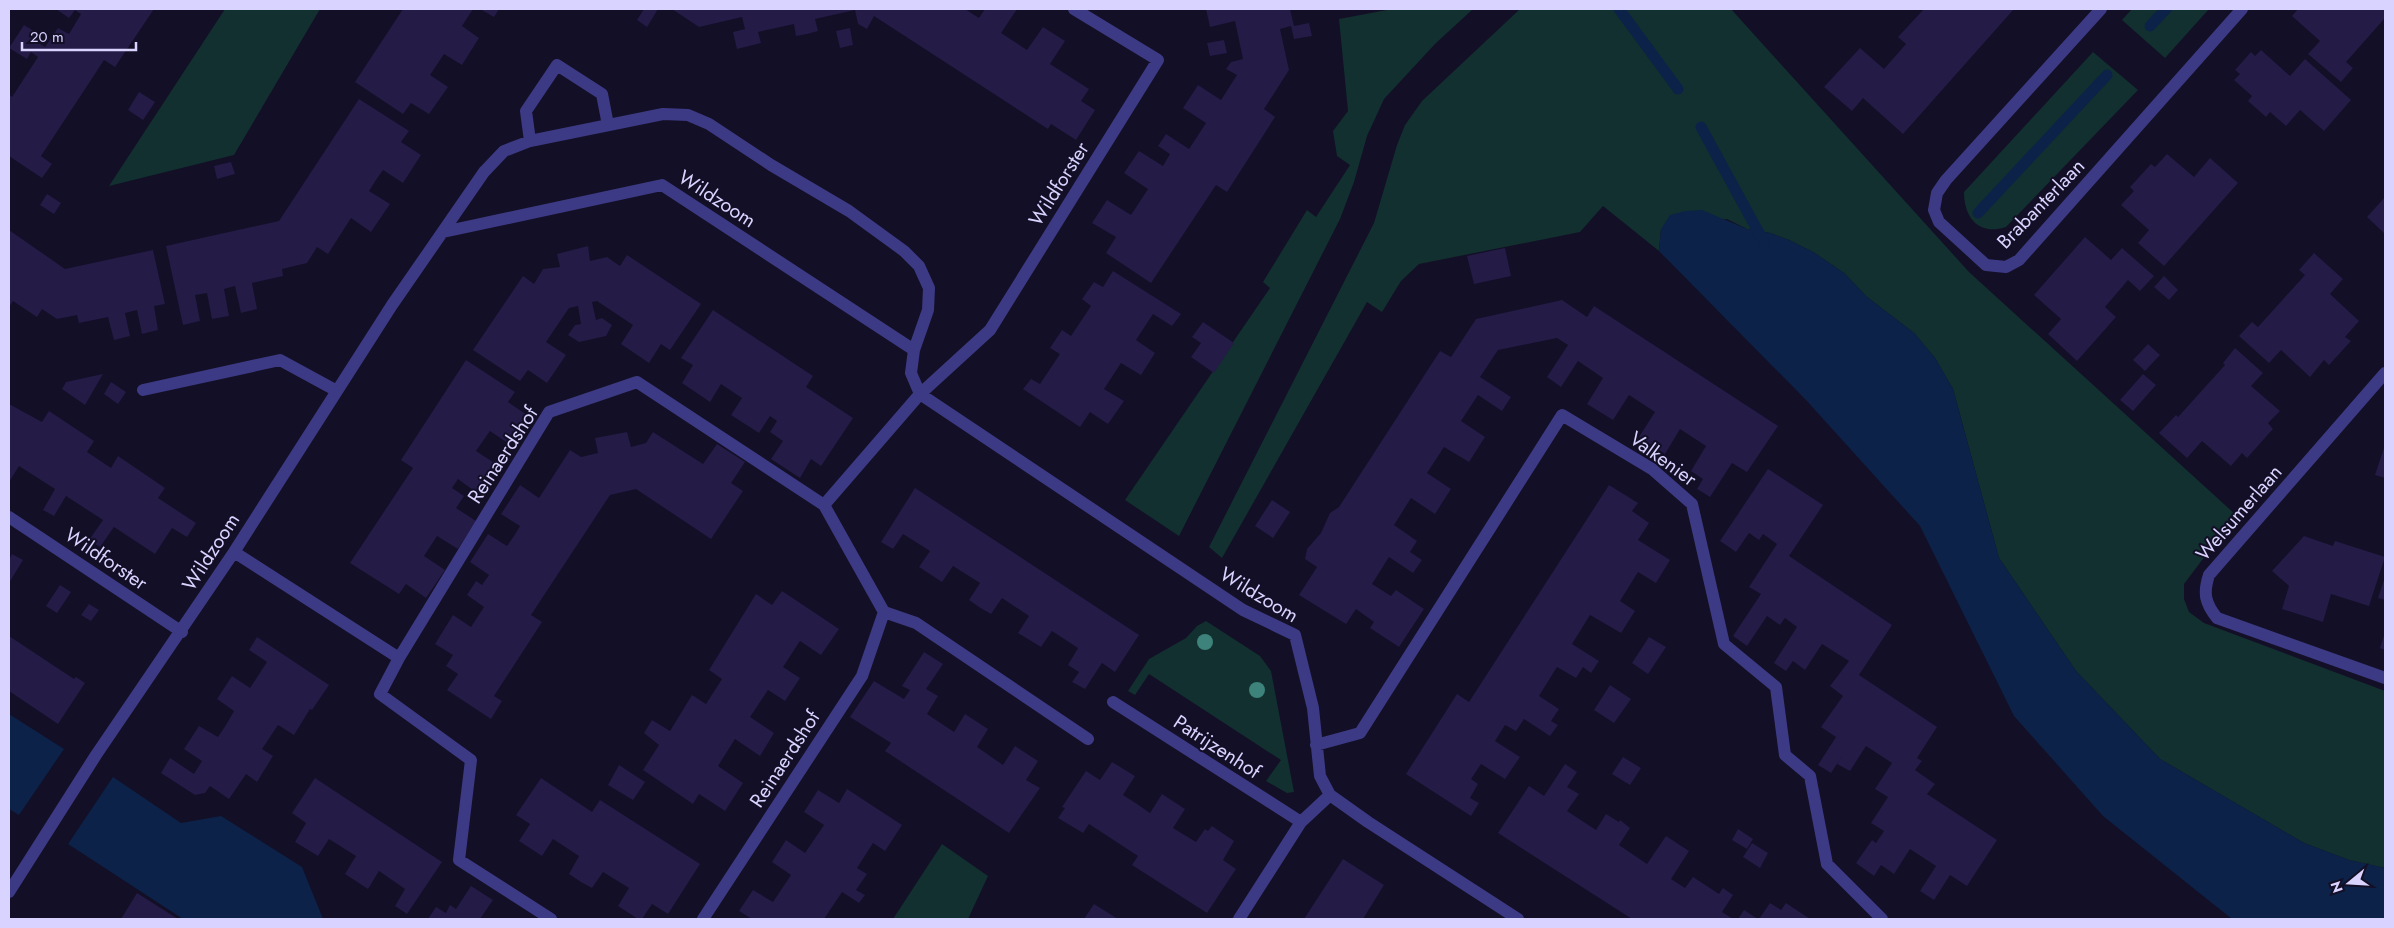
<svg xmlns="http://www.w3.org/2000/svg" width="2394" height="928" font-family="Jost,sans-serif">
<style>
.green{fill:#12302f}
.water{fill:#0c2248}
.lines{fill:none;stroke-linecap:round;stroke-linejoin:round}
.stream{stroke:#0c2248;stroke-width:11}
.building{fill:#241b47}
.street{stroke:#3d3a85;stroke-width:12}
.tree{fill:#3d827b}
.labels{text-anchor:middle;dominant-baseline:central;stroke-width:4;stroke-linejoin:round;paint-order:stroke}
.street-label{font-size:20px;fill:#d9d4ff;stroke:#130f26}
</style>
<rect width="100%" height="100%" fill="#130f26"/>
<path class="green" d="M225,9H320L234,155L109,186Z
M1385,9H1473L1435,44L1384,99L1367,136L1354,182L1340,219L1179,536L1125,500L1270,288L1263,282L1307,210L1316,217L1350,165L1337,156L1333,131L1348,111L1339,19L1387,10Z
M1520,9H1731L1969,272L2236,515L2184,584V599L2189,612L2204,623L2385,691V868L2349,860L2304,843L2160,759L2076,671L1999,558L1953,389L1935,358L1914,333L1867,297L1844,273L1813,252L1789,240L1770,233L1747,229L1727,219L1661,229L1659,251L1603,206L1580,232L1419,264L1401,281L1382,312L1367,302L1222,558L1209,547L1374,223L1397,145L1405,125L1422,101Z
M2132,9H2209L2165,58L2122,20Z
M2093,52L2138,90L2006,227C1979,236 1964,218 1964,192Z
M1206,621L1260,656L1271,671L1294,792L1287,793L1266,781L1281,760L1149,674L1135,695L1128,691L1149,659L1186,638L1197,626Z
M942,844L988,876L968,919H893Z"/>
<path class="water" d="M1702,210L1747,229L1770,233L1789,240L1813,252L1844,273L1867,297L1914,333L1935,358L1953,389L1999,558L2076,671L2160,759L2304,843L2349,860L2385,868V919H2232L2103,816L2014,716L1920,526L1806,400L1659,251L1661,229L1670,215L1685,211Z
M9,714L64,749L19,815L9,809Z
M113,777L181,823L221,816L302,867L323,919H183L68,844Z"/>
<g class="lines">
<path class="stream" d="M1619,9L1678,89
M2150,26L2166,9
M1701,127L1765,244
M1978,213L2107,75"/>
</g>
<path class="building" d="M56,9H154L115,67L104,60L89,83L41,156L52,164L42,178L9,156V94L12,97L38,57L31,52L27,59L9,48L24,25L42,36L37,42L45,47L58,28L69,34L81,14L75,10L69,18Z
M403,9H473L462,26L479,38L462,65L444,54L430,75L448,87L429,114L411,103L403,114L355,82Z
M480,9H499L494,17Z
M644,9H658L647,27L637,20Z
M672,9H965L979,18L985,9H1017L1001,33L1027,50L1043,27L1065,41L1050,64L1089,89L1081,101L1095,110L1076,140L1051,124L1048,129L874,16L867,29L858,24L855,10L815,19L818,31L807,34L796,36L794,24L758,32L761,43L737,49L733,32L745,29L742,17L699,27Z
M1206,9H1290L1294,26L1309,23L1312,36L1294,39L1291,26L1280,29L1289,70L1264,109L1275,117L1227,192L1216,185L1151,283L1106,253L1116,237L1092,223L1107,200L1131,215L1148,189L1124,173L1139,151L1163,166L1170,154L1158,146L1166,134L1189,149L1206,123L1183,108L1198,85L1221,100L1237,75L1226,69L1231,62L1243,59L1235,21L1210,27Z
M1924,9H2014L1903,134L1863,98L1852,111L1824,87L1860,48L1884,69L1906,44L1898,37Z
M2298,9H2385V18L2346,62L2353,68L2341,82L2308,54L2320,41L2292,16Z
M850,28L853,45L840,48L836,31Z
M1224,40L1227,53L1210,56L1207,43Z
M2261,50L2290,76L2305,59L2351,100L2324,131L2300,110L2286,126L2270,112L2266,117L2248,101L2252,96L2234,80L2240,74L2235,70L2251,52L2255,56Z
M139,92L155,102L143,120L128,110Z
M359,99L409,131L401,142L421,155L403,183L383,170L376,180L369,191L390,204L371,232L351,218L328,254L317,247L307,263L282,269L283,276L252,283L257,309L241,313L235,286L224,289L229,316L212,319L207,293L195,295L200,321L183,325L166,246L279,221Z
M2167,154L2194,177L2210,158L2238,183L2164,266L2138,243L2149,230L2121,205L2134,191L2130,187L2151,164L2155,167Z
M231,162L235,174L217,179L214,166Z
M47,194L61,203L54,214L40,205Z
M2385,197V234L2367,217Z
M9,230L65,269L153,250L165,304L154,306L158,330L142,334L137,310L125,313L130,336L114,340L108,317L79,323L77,315L57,319L42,309L37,317L13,301L9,307Z
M2085,237L2111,260L2122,248L2154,276L2140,291L2128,280L2105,307L2116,317L2077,361L2048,334L2061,319L2034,295Z
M588,246L590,261L607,257L620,266L627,255L701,304L670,350L661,344L649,363L621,344L633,325L597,301L592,302L596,320L602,318L612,325L606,336L579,342L568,335L575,325L581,324L578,306L569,308L546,342L566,355L547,383L528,370L520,381L473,350L523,276L534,284L543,269L560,267L557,254Z
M1505,248L1511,276L1474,284L1467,256Z
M2314,253L2343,279L2330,294L2359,321L2345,337L2351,341L2329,365L2324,360L2310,377L2281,350L2269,363L2239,336L2252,322L2258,327L2305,275L2299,270Z
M1113,271L1181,314L1172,326L1153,314L1136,340L1155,353L1141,375L1121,363L1104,389L1124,401L1108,424L1090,412L1080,427L1023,389L1031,379L1040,384L1060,354L1050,348L1062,330L1071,336L1091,306L1082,299L1094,282L1103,287Z
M2164,276L2178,290L2169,300L2154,287Z
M1562,300L1587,317L1594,306L1778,426L1747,472L1732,463L1710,497L1697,489L1703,479L1691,471L1706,446L1680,429L1665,454L1639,437L1655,412L1629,395L1613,420L1587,404L1603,378L1578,361L1561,387L1547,377L1568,345L1557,338L1498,350L1480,377L1511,397L1502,411L1478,395L1461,421L1485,437L1469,462L1444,447L1427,473L1451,489L1435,514L1411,498L1394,525L1417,541L1410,552L1422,560L1413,573L1389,557L1372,584L1391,596L1396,590L1424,609L1399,647L1370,628L1374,622L1356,609L1346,624L1299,595L1317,567L1305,559L1307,549L1321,533L1330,513L1339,507L1440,351L1451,357L1476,319Z
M713,310L813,376L806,387L853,418L821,466L811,459L800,478L771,459L783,441L770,432L777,421L770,416L759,433L731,415L742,398L721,384L710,402L682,383L693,365L681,358Z
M1203,322L1234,343L1214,373L1191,357L1201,343L1192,337Z
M2148,344L2160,355L2145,371L2133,360Z
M2235,348L2263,373L2251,386L2280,411L2268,423L2273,429L2247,458L2242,453L2231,466L2202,441L2187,458L2159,433L2176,415L2178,417L2225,365L2223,363Z
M466,360L515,392L508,402L527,415L509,444L490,431L476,451L496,464L477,493L458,479L452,488L464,496L456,508L476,521L458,549L437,536L424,556L445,570L426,598L406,584L399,594L350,563L413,468L401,460Z
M103,374L85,405L62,389L66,382Z
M2143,374L2156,385L2133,411L2120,400Z
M111,382L126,392L118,404L104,394Z
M9,404L42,422L49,411L94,441L87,452L111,468L118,456L165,488L158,498L196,523L187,537L172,528L155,554L114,527L100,547L89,540L103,520L66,496L54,516L43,510L55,489L19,466L9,482Z
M627,432L631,447L646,443L653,432L703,464L717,444L745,462L731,483L743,491L711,539L636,489L610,495L531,615L542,622L494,696L502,701L491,719L447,690L458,674L446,666L453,655L435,644L453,615L471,627L484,607L467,595L476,581L482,585L489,575L470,562L488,534L507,546L514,536L520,526L501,514L520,485L539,498L570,450L581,457L598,453L595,438Z
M2385,445V478L2375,475Z
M1768,469L1823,505L1789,556L1892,625L1859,675L1937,727L1917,758L1922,761L1915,770L1935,784L1927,794L1997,840L1967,886L1950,875L1934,900L1920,891L1936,866L1910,849L1894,874L1881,865L1874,876L1856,863L1872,840L1876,843L1884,831L1871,823L1888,797L1875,789L1892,763L1866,746L1850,771L1837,764L1844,753L1831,773L1818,765L1836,737L1821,727L1843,696L1830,686L1849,661L1822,644L1805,670L1793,661L1786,671L1774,663L1797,627L1785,618L1780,625L1767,616L1747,646L1733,636L1761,594L1749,587L1777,544L1763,534L1759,540L1749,533L1736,552L1720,541Z
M1609,485L1638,503L1632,511L1649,523L1638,540L1670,560L1656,583L1638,572L1620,601L1635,611L1621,633L1590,615L1572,644L1599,661L1591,673L1583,667L1576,678L1557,667L1539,696L1559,709L1551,721L1558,725L1550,736L1524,719L1516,731L1505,725L1495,741L1520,757L1505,779L1481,764L1471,779L1478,784L1470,798L1479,803L1471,816L1406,774L1457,694L1469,702Z
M915,488L1139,635L1115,672L1102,663L1085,689L1072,682L1079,672L1068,665L1078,648L1052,631L1041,647L1018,633L1029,616L1002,598L991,614L979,607L969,600L980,583L953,566L942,582L919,567L930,551L903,534L893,549L881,542Z
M1272,500L1290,512L1273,538L1255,526Z
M2304,536L2333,546L2335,541L2385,557L2369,606L2331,594L2323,622L2282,609L2289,586L2272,571Z
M12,554L23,560L9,583V560Z
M2385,577V600L2378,598Z
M60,585L71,592L57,613L46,606Z
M782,591L839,629L821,655L800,641L783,667L800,678L785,701L768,690L750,717L774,733L760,756L735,739L718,766L743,783L725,811L699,794L693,804L643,770L659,745L644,733L652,720L670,731L692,695L706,704L722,679L709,670L756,594L772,605Z
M89,604L99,610L91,621L81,615Z
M2385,632V650L2380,648Z
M9,636L74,679L76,677L85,683L58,724L9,691Z
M257,637L329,685L312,710L310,709L294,735L278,725L262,749L273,756L257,782L246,774L229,799L210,786L205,793L195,795L161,773L170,758L194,774L202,761L184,749L199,726L218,737L226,725L234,711L217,699L232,676L250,688L267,662L249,650Z
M1649,637L1666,647L1648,674L1632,663Z
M924,652L943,664L926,689L938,696L927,714L954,732L965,714L988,729L977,747L1003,765L1015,746L1038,761L1026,780L1040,788L1009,833L885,751L891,743L850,717L874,681L904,699L910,690L902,686Z
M1610,685L1631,699L1614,723L1594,710Z
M1623,757L1641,768L1630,785L1612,774Z
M1112,762L1135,776L1123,795L1137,804L1150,813L1162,794L1185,809L1173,828L1196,842L1205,829L1208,831L1212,826L1234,841L1223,860L1236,869L1207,913L1132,865L1138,856L1089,824L1083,833L1058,818L1065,808L1062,807L1086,771L1100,780Z
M1565,764L1577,772L1567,787L1579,794L1567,811L1596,830L1606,814L1619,822L1620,820L1630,828L1619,845L1647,864L1666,836L1689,851L1671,879L1685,888L1693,877L1719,894L1723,888L1733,895L1722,912L1733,919H1632L1498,833L1529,786L1544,796Z
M619,765L645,782L633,800L608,785Z
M315,778L442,862L407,914L395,906L405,889L379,871L368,889L345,874L356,856L329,839L318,856L295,842L306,823L292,813Z
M541,778L592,812L600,800L700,864L668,914L652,904L642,919H638L618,906L629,888L603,872L592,888L581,882L569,874L579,856L553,839L542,856L519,841L530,824L516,815Z
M847,789L902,825L885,851L873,843L857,868L867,874L856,890L865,895L859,903L842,892L824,919H752L739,911L753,890L773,902L791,875L772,862L786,840L805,853L824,825L804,812L818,790L839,803Z
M1738,829L1753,839L1747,849L1732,840Z
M1752,843L1768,853L1760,868L1743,857Z
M1343,859L1384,885L1363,919H1304Z
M471,886L493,900L480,919H428L436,907L446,913L450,905L456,909Z
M137,893L178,919H121Z
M1770,903L1781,910L1786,903L1810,919H1759Z
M1094,904L1118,919H1084Z
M1744,910L1758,919H1738Z"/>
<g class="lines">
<path class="street" d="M2101,9L1946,180L1937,193L1934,210L1939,222L1986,265L2006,267L2019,260L2242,9
M530,141L526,111L557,65L602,94L608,125
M443,232L662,185L914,350
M2385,373L2209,575C2203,593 2205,603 2217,618L2385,678
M143,390L280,360L337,391
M824,505L920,394L990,330L1158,60L1074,9
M9,517L182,632
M234,552L399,658
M1113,702L1301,822
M1316,745L1360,733L1562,415L1652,469L1692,504L1724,644L1776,687L1785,755L1810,776L1827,864L1882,919
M9,892L96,755L234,552L392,305L484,172L504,151L530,141L663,114L688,115L709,124L771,165L849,211L904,251L919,266L929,288L928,310L914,350L911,373L920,394L1243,610L1295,635L1313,708L1320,776L1330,795L1368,822L1518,919
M551,919L459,860L471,760L380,694L399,658L549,412L637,382L824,505L884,612L916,623L1088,739
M703,919L862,676L884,612
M1239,919L1301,822L1330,795"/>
</g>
<g class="tree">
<circle cx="1205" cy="642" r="8"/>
<circle cx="1257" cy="690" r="8"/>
</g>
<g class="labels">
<g class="street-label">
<text transform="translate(1059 184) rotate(-58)">Wildforster</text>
<text transform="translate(717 199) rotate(33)">Wildzoom</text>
<text transform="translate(2041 204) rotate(-46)">Brabanterlaan</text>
<text transform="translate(503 455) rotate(-57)">Reinaerdshof</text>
<text transform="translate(1663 459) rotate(36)">Valkenier</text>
<text transform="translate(2239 513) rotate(-49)">Welsumerlaan</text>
<text transform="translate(211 552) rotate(-57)">Wildzoom</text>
<text transform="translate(106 559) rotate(34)">Wildforster</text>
<text transform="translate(1259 595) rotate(31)">Wildzoom</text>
<text transform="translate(1217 747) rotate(33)">Patrijzenhof</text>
<text transform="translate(785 759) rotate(-57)">Reinaerdshof</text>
</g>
</g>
<rect width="2394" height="928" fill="none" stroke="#d9d4ff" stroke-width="20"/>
<g transform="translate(2349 883) rotate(252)" stroke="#130f26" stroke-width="4" paint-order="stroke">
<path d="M0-4L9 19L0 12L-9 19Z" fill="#d9d4ff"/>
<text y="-8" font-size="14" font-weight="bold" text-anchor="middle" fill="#d9d4ff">N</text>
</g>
<path d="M22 42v8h114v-8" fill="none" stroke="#d9d4ff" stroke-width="2.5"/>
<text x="30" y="42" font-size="15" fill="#d9d4ff" stroke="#130f26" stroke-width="4" paint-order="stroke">20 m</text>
</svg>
